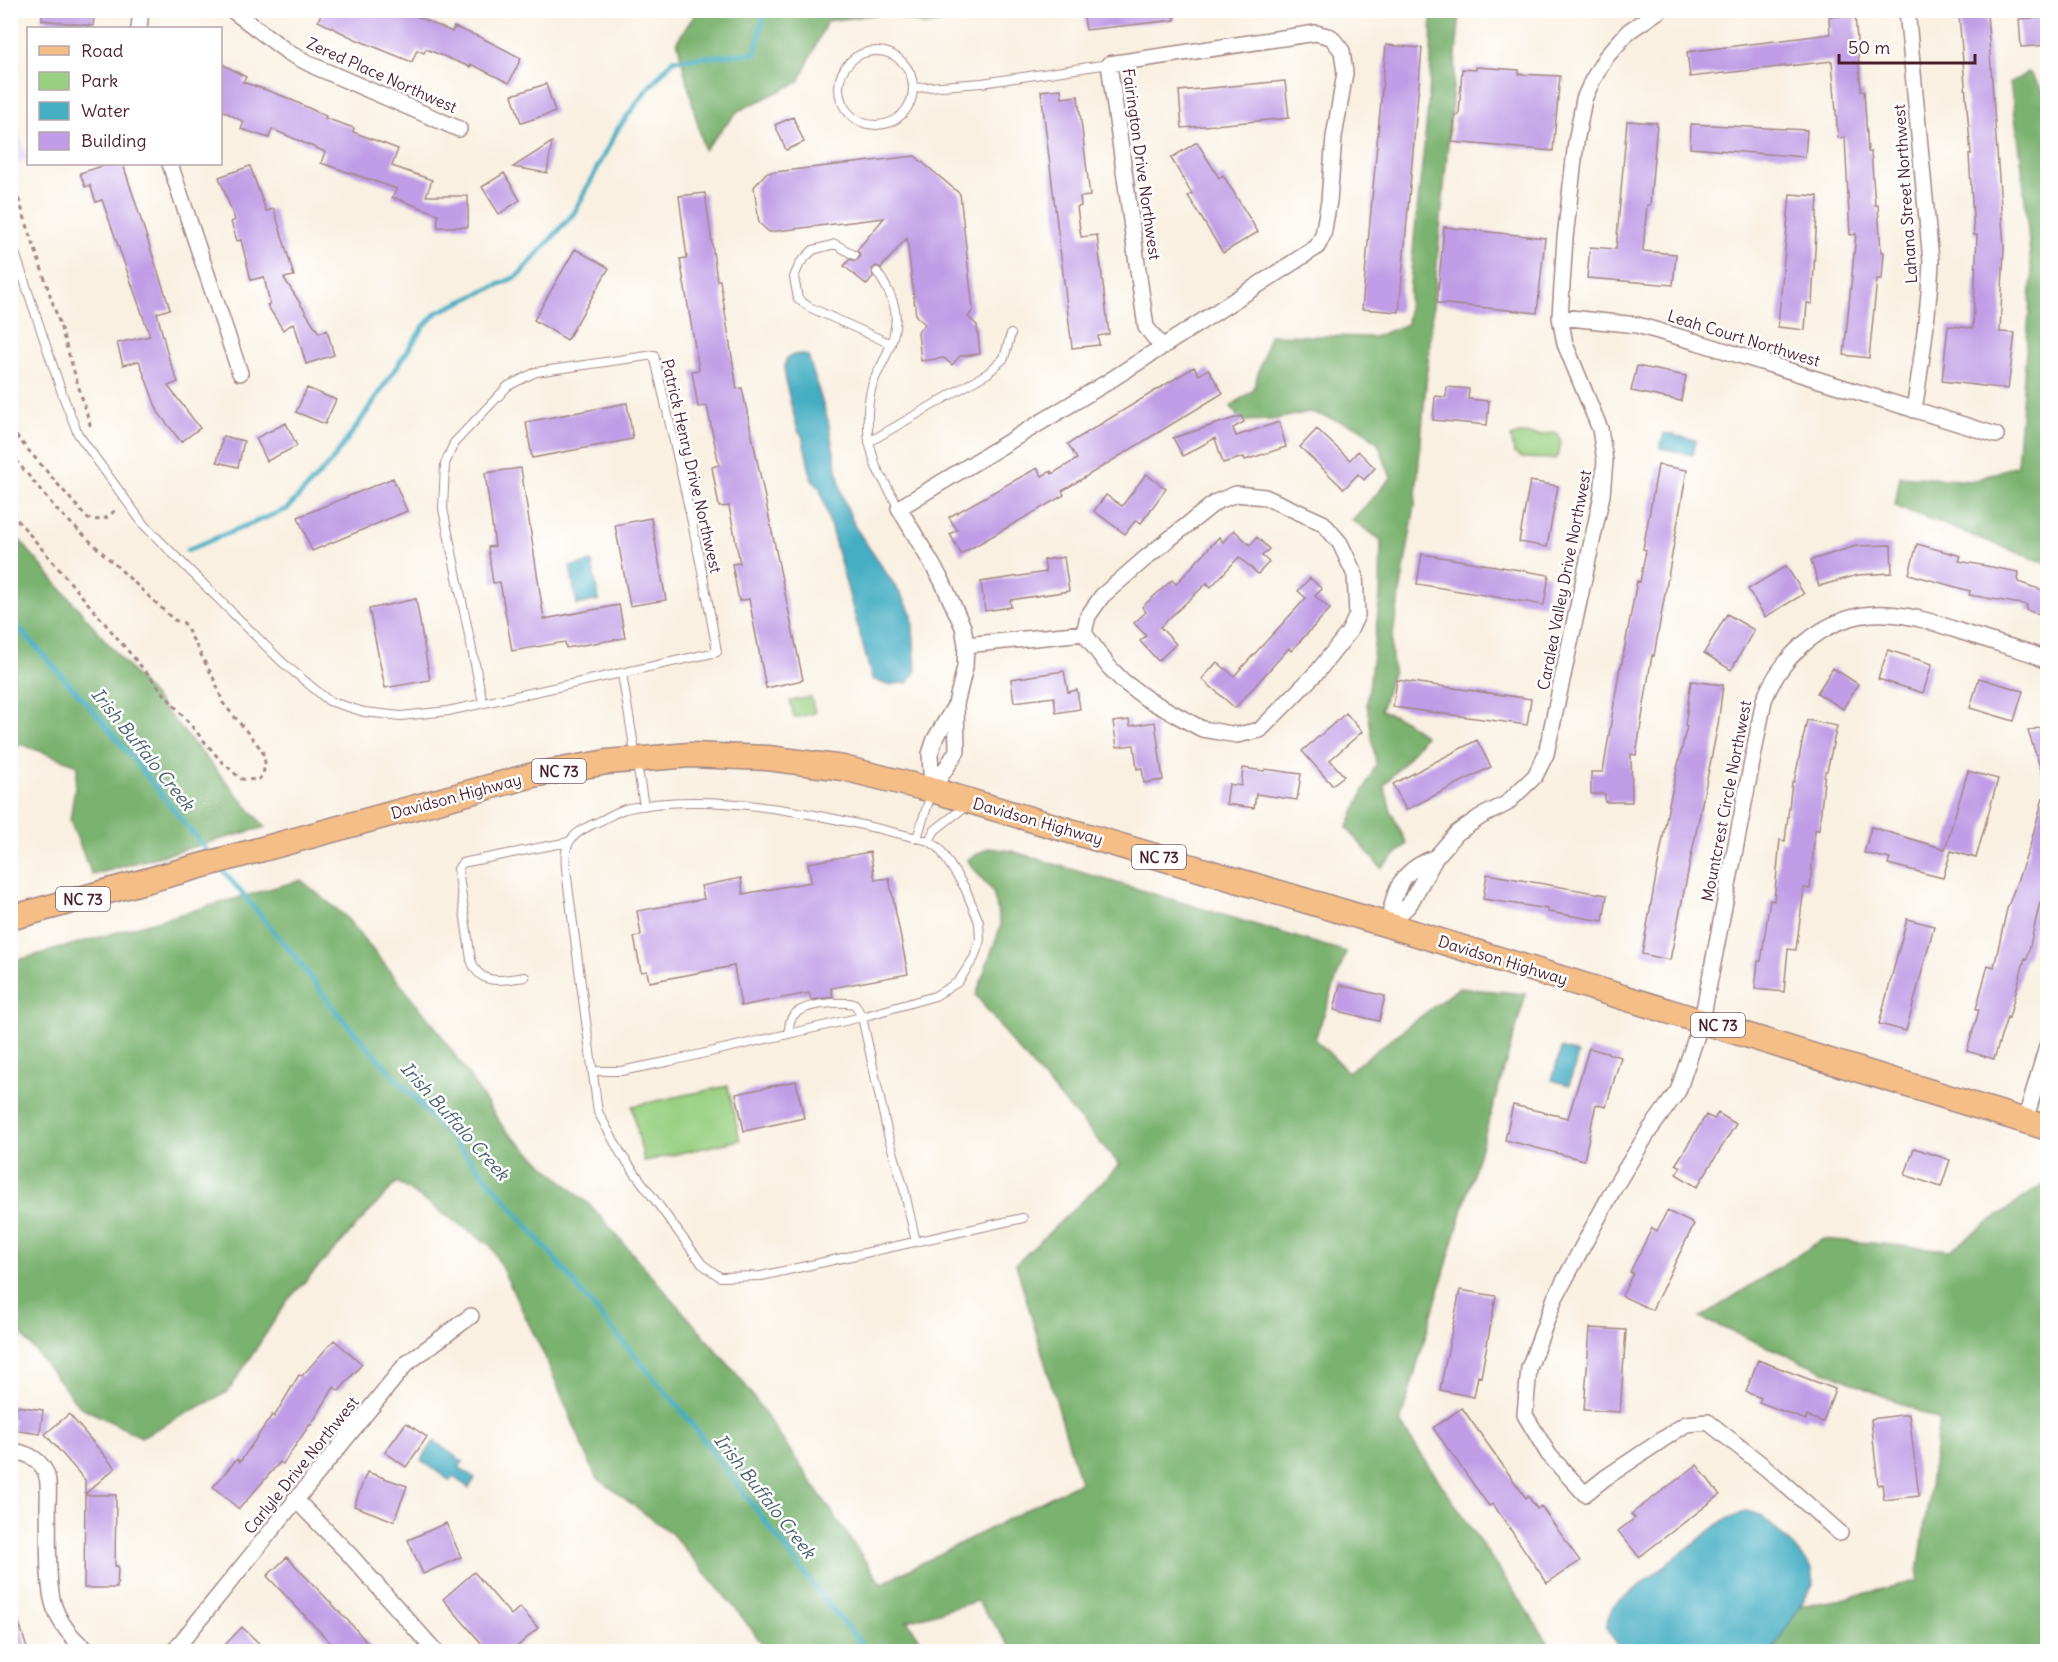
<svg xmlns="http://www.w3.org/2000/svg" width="2058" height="1662" font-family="Delius,sans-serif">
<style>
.built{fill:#e2d4f3}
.green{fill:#99d082;stroke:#727856;stroke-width:1.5}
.forest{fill:#7ab270;stroke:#62684e;stroke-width:1.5}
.water{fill:#44aec3;stroke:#476677;stroke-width:1.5}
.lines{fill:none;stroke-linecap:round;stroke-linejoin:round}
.stream{stroke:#44aec3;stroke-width:5}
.building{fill:#c09de6}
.service-casing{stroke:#a28886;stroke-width:10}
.minor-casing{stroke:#a28886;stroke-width:18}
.primary-casing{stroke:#a28886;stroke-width:27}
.path{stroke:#a28886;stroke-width:3;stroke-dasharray:4.5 4.5;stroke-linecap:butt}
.service{stroke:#fff;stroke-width:8}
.minor{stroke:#fff;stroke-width:15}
.primary{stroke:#f6be87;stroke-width:24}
.labels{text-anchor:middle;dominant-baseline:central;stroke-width:5;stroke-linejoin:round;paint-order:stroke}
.shield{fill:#fff;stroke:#80626b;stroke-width:1.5}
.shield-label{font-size:15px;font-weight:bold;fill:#4a1f2b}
.street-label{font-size:16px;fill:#4a1f2b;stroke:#fff}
.water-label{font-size:18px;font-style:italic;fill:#475f6f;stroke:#fff}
</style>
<rect width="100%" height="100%" fill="#fff"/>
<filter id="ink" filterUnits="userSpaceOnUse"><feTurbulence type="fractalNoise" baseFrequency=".0167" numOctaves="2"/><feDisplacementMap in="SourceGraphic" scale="12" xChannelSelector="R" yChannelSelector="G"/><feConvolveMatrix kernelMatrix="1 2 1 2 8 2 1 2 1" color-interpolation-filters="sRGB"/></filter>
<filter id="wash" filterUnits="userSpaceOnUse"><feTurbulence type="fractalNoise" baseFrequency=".008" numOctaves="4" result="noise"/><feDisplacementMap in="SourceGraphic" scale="24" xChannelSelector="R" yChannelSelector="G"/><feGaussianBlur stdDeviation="1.35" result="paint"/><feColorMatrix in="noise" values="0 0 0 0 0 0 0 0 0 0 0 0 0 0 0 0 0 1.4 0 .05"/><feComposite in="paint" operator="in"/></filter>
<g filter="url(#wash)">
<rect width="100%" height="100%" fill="#f9f0e1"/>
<path class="built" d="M11,111L28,159L11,166H10Z"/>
<path class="green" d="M1554,432L1559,436L1561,443L1558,456L1554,459L1522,458L1514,453L1511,437L1519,434L1541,435Z
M811,697L815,713L794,718L790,701Z
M728,1086L740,1140L644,1161L632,1106Z"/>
<path class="forest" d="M698,10H1008V11L924,25L887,13L827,21L799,82L738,111L704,150L677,41Z
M1431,11H1460L1415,505L1391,646L1393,670L1381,710L1404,720L1425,736L1407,759L1384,785L1391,812L1407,844L1381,868L1347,828L1376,764L1367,704L1380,596L1381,540L1352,520L1391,478L1378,443L1359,427L1310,412L1271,420L1240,421L1231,406L1253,390L1270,335L1374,337L1407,324C1409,296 1411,268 1414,241C1421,164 1434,88 1431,11Z
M2029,72L2048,96L2047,564L1895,506L1900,476L1973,481L2017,465L2032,276L2021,157L2010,83Z
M11,530L265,827L92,875L70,821L78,765L23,745H11Z
M988,848L1011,851L1346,952L1315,1039L1348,1072L1458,988L1526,994L1400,1423L1554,1651H1014L977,1601L907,1621L929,1651H768L739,1613L672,1534L596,1477L546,1359L491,1246L397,1182L287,1301L228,1392L141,1437L79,1406L11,1321V962L301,880L345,916L437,1029L505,1130L593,1208L741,1379L881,1584L1080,1482L1016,1264L1120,1165L1013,1044L976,995L1001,925L993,892L967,860Z
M2046,1182H2047V1651H1773L1799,1606L1837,1600L1917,1581L1939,1420L1700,1318L1823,1239L1950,1250Z"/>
<path class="water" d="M799,354L808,356L828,421L842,495L855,527L905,601L912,615L916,670L909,682L887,685L872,679L820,488L812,480L802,435L798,431C795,417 780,372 786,360C789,355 794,355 799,354Z
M1664,433L1696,440L1693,455L1660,448Z
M592,562L599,600L577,605L570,566Z
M1561,1048L1578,1054L1569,1085L1552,1080Z
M434,1441L463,1462L459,1467L475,1478L469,1488L453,1477L450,1481L421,1460Z
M1748,1511L1760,1515L1770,1524L1791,1544L1812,1570L1814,1583L1773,1651H1620L1606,1625L1613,1606L1724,1520Z"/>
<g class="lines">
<path class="stream" d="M187,550L287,509L330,463L357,426L424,326L436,313L518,276L574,213L617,130L645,92L673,60L755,53L765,10
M10,618L100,718L212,857
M220,867L293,954L338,1014L495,1187L575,1283L579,1290L681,1410L827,1603L868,1652"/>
</g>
<g id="blocks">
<path class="building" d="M42,10H95L93,26L42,20Z
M323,10H402L452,32L454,27L482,38L521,58L509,83L471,64L470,67L426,49L424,53L417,50L412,62L355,39L318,21Z
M1083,10H1174L1175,20L1086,30Z
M1987,13L2004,248L2000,332L2015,333L2008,389L1942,381L1948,326L1973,328L1977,235H1974L1969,154H1971L1959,15Z
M1855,15L1861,91H1864L1868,152H1871L1875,205H1878L1881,252H1884L1882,279H1877L1869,358L1844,355L1856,234L1850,235L1845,137L1838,138L1832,61L1690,77L1687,52L1830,34L1829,17Z
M2048,17V45L2021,47L2019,19Z
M1386,45L1422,48L1399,312L1362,309Z
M220,63L246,77L243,82L283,96L326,116L325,118L354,128L353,132L398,149L392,166L432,180L426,196H468V227H438V214L392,197L397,189L321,163L325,152L272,129L269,138L241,129L244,122L220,109Z
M1476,67L1519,70V74L1560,76L1553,151L1452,142L1455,115H1459L1462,69L1476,70Z
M1285,81L1289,118L1182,128L1179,91Z
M546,84L555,112L521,123L512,95Z
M1061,89L1062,98L1078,96L1090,196L1080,197L1081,206L1077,207L1081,237L1097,235L1109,334L1098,336L1099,345L1072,348L1041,91Z
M793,117L804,142L786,150L775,125Z
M1627,121L1657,123L1650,205H1647L1643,251L1676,254L1673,285L1587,278L1590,247L1616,249Z
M1691,124L1807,130L1805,157L1690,148Z
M552,142L547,173L513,167Z
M1197,142L1219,178L1223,175L1258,232L1223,253L1188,196L1192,194L1171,158Z
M915,156L960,194L973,310L968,317L977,325L980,354L960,356L952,365L944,358L921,361L918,332L925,324L916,316L907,238L881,268L876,266L872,269L873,277L867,285L844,266L850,259L855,261L859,258L860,254L857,250L884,218L769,232L759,223L754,187L766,173Z
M109,164H123L170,309L157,313L169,359L178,382L168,386L200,428L181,442L158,412L139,361L123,365L117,343L150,336L102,200L96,202L90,185L85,187L80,173Z
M250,166L266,211L274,209L294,276L284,278L319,333L327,330L334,355L306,364L294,323L283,330L267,305L270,304L264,277L251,280L241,240L237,241L231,222L235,220L219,177Z
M504,173L520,200L499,214L482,187Z
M705,193L717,280H720L737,389L742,388L803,680L766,688L749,599L739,601L732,564L740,563L729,506L719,507L712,467L719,465L707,406L698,407L692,371L699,370L680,259L687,258L679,196Z
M1790,194L1818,196L1812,304L1807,303L1805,330L1778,327Z
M1444,227L1545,238L1537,313L1437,303Z
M575,249L609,268L567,340L534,320Z
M1637,366L1686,376L1681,401L1631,391Z
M1194,367L1199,375L1208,369L1223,393L1062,491L1064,495L961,554L950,534L957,530L949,517L1037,468L1042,476L1051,471L1052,474L1077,459L1068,444Z
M1447,387L1469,389L1468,399L1489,401L1487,425L1433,420L1435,396L1446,397Z
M307,388L336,400L325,424L296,412Z
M627,403L633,439L532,458L526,422Z
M1241,416L1244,422L1233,428L1236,436L1279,422L1286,447L1245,460L1244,457L1223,463L1215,438L1183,456L1173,438Z
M286,423L297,446L267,461L256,438Z
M1317,429L1350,460L1358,451L1375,468L1364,480L1358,474L1344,489L1300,447Z
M223,436L244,441L238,467L217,462Z
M1658,465L1687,470L1654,656L1652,655L1636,755L1631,754L1632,802H1605V794H1591V772H1603L1620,667H1621L1637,581L1640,582L1646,550L1643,549Z
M521,468L544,619L619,605L625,638L566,648L565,642L512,651L500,582L493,583L488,547L495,546L485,473Z
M1146,474L1166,489L1141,523L1136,520L1125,534L1094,511L1106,495L1122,506Z
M393,478L407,511L312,551L298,517Z
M1530,481L1558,486L1547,547L1519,542Z
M651,518L666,600L630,606L615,525Z
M1234,530L1250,545L1257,537L1269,549L1262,556L1269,562L1258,574L1239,557L1211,587L1207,583L1160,627L1176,644L1158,661L1140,641L1146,636L1134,623L1146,612L1142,607L1172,580L1176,584L1219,537L1223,542Z
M1917,544L1961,556L1959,561L2019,572L2018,582L2048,592V617L2026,610L2027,605L1969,595L1970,591L1909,574Z
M1891,545L1892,573L1858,575L1819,586L1811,560L1856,546Z
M1422,554L1549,575L1544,605L1417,584Z
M1064,557L1069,591L1010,600L1011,607L985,611L981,582L1046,572L1044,560Z
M1786,566L1804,594L1765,617L1748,589Z
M1310,578L1322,589L1315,596L1330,609L1291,651L1289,648L1235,708L1202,679L1217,662L1234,676L1306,598L1298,591Z
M416,599L430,680L385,688L369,609Z
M1727,614L1754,630L1731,670L1704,653Z
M1888,650L1932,664L1923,693L1878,679Z
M1833,668L1858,684L1843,709L1817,693Z
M1064,671L1068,692L1077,690L1080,709L1056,713L1054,697L1014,702L1011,679Z
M1979,678L2023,691L2014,721L1970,708Z
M1397,680L1531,699L1527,725L1393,707Z
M1691,681L1723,685L1718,725L1670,960L1642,954L1669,804L1687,726H1685Z
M1346,713L1362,732L1330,760L1344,776L1332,785L1302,751Z
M1129,720L1130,726L1155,722L1163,780L1144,783L1142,768L1137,769L1134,745L1117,747L1113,722Z
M1807,720L1837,726L1827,771H1825L1819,830H1815L1810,889L1804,888L1796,950L1788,949L1784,992L1755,989L1758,961H1761L1770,900L1774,901L1780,840L1785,841L1792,782H1794Z
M2048,725V780L2045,781L2028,731Z
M1477,740L1491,767L1406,810L1393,784Z
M1243,768L1264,771L1265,769L1301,774L1297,800L1256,794L1254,808L1226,804L1229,784L1241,786Z
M1968,771L1998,779L1976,858L1951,851L1943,878L1888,864L1890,859L1864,853L1871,827L1945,849Z
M2043,798L2048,799V892L2044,903L2040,902L2027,959L2025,958L2009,1018L2007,1017L1994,1059L1967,1051L1979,1010L1976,1009L1988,965L1994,967L2007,909L2030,846Z
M870,852L875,880L889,878L908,974L831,988L833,997L811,1000L809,993L741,1006L734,966L649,982L647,971L641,972L634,937L641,935L637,911L704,899L701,886L741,878L743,894L811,882L808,863Z
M1487,874L1607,895L1603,921L1548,912V909L1483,899Z
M1907,919L1934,926L1906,1031L1879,1024Z
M1340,985L1385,996L1379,1021L1334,1010Z
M1589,1048L1621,1057L1606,1107L1596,1104L1584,1160L1505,1140L1513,1105L1568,1118Z
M796,1081L804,1118L744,1131L736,1094Z
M1718,1113L1736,1124L1697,1187L1676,1174L1681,1167L1676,1164L1706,1115L1714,1119Z
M1914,1148L1950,1160L1941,1187L1905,1175Z
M1667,1211L1694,1224L1652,1310L1622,1296L1633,1273L1630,1272L1652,1228L1657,1231Z
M1460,1290L1496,1296L1481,1377L1478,1376L1474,1397L1440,1390Z
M1590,1328L1626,1330L1620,1412L1584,1410Z
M334,1340L362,1364L339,1391L334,1387L311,1425L310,1424L283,1464L280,1462L239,1509L213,1487L237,1459L240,1462L272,1415L274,1417L299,1375L302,1376Z
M1758,1360L1835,1389L1823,1422L1807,1416L1806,1420L1759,1402L1761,1398L1746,1392Z
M10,1405L43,1410L40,1434L13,1430L14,1419H10Z
M1462,1408L1526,1498L1528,1496L1537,1509L1541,1506L1580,1561L1547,1583L1493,1504L1489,1506L1433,1428Z
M69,1414L115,1468L85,1494V1480L45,1434Z
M1909,1414L1919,1496L1884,1500L1882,1484L1878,1485L1871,1419Z
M406,1423L427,1437L406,1467L385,1452Z
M1697,1465L1720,1495L1639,1557L1618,1531L1635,1518L1631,1514Z
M367,1472L407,1486L394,1521L354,1506Z
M85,1495H116L115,1566H118L117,1588H84Z
M446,1523L461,1557L423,1574L408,1540Z
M287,1557L352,1625L375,1652H339L267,1576Z
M474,1572L511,1615L520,1607L538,1628L511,1652H489L443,1599Z
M14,1606L28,1652H10V1607Z
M242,1627L268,1652H232L225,1645Z"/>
</g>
</g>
<g filter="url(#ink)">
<use href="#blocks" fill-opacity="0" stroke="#a28886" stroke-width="1.5"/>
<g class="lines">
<g class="service-casing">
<path id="service" d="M839 88a37 37 0 1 1 74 0a37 37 0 1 1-74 0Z
M914,88L982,83L1109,64
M10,238L63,396L78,434L144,525L282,662L329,701L364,712L401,716L448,711L717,652C700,552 677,454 654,355L536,372L508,386L454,443L445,464L443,509L483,703
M854,255L835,244L813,250L800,263L794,277L798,299L809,307L891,344
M869,442C867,424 867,404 872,386C875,376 882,365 886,356C902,321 898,303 877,272
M899,508L876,467L869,442L988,373L1004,358L1011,334
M622,674L644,806
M917,838L931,794
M929,841L935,830L966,806
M525,977C502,980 480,987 471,960L458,869L462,863L568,842
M789,1034C789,1030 789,1023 791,1019C799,1003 839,1001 855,1004L862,1017L888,1135L904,1189L916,1242
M593,1071H621L671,1061L862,1017L935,996L958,982L974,958L980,940L979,922L965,888L939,848L929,841C840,819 715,788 625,809C616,812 608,817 600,821C589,826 577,831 570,841C562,852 567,873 568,886L598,1112L621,1154L702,1264L720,1277L761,1276L1023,1218"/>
</g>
<g class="minor-casing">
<path id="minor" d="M232,10L289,53L316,67L459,129
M1907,10L1931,261C1929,311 1922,360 1914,410
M139,28L141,10
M170,164L240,373
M1560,317L1637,325L1697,342L1996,435
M1236,494L1265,497L1323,523L1340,543L1355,575L1357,615L1349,632L1318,671L1260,730L1237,735L1202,729L1147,699L1124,682L1109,667L1084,633L1088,616L1102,596L1148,556L1216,502Z
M966,645L1084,633
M932,790L957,751L956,704L965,667L966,645L963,627L942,581L899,508L1106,383L1317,247L1323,235L1329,201L1334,137L1345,73L1342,51L1331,37L1316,33L1109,64L1146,327L1162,347
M932,790L930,754L935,739L956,704
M1388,925L1409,905L1436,857L1457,833L1480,817L1506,804L1535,776L1546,754L1602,495L1605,461L1600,429L1565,344L1560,317L1565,238L1576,142L1584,99L1592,81L1606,57L1629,31L1660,10
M1388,925C1395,889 1399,871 1436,857
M2025,1121L2048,1043
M10,1450C25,1453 38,1457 45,1471C50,1480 48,1497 48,1507C49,1533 46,1587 55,1609C61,1625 76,1644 91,1652
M295,1499L349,1554L436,1652
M1840,1533L1766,1468L1708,1422L1686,1424L1605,1478L1585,1494L1549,1455L1525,1415L1529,1368L1555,1298L1614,1188L1649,1131L1678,1091L1702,1020L1764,700C1784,650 1832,611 1887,614C1912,615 1936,623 1959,631C1983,639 2008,646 2033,654L2048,662
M173,1652L406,1364L471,1316"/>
</g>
<g class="primary-casing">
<path id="primary" d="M10,918L533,775L607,762L690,755L768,758L843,768L932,790L1388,925L2048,1128"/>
</g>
<path class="path" d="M10,173L60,325L91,428
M10,429L88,519C102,521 109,519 117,507
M10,453L57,510L174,620L184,623L215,681L223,703L262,750L265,762L263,775L258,780L241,779L221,761L15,517L10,505"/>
<use href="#service" class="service"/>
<use href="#minor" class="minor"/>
<use href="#primary" class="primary"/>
</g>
</g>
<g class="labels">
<g class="shield">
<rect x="532" y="759" width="54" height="24" rx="4.5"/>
<rect x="1132" y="845" width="54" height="24" rx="4.5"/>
<rect x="56" y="887" width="54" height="24" rx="4.5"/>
<rect x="1691" y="1013" width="54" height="24" rx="4.5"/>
</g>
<g class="shield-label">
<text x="559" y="771">NC 73</text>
<text x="1159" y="857">NC 73</text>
<text x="83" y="899">NC 73</text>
<text x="1718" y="1025">NC 73</text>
</g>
<g class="street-label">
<text transform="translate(382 75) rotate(24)">Zered Place Northwest</text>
<text transform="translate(1142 164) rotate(82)">Fairington Drive Northwest</text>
<text transform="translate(1905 194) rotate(-94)">Lahana Street Northwest</text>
<text transform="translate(1744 338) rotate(17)">Leah Court Northwest</text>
<text transform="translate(692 466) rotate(77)">Patrick Henry Drive Northwest</text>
<text transform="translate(1564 580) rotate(-79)">Caralea Valley Drive Northwest</text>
<text transform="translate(456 796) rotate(-15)">Davidson Highway</text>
<text transform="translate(1726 801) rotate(-79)">Mountcrest Circle Northwest</text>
<text transform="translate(1038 821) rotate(16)">Davidson Highway</text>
<text transform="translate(1503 960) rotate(17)">Davidson Highway</text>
<text transform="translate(301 1465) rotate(-51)">Carlyle Drive Northwest</text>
</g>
<g class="water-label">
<text transform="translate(143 749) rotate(51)">Irish Buffalo Creek</text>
<text transform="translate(455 1121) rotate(48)">Irish Buffalo Creek</text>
<text transform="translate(765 1496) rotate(52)">Irish Buffalo Creek</text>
</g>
</g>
<rect width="2058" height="1662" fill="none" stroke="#fff" stroke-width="36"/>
<rect x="27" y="27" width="195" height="138" fill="#ffffff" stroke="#b7a5aa" stroke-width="1.5"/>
<rect x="39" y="46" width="30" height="9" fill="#f6be87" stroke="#b7a5aa" stroke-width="1.5"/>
<text x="81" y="57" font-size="18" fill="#4a1f2b">Road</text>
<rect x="39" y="72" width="30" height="18" fill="#99d082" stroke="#b7a5aa" stroke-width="1.5"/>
<text x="81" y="87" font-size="18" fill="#4a1f2b">Park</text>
<rect x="39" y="102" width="30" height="18" fill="#44aec3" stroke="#b7a5aa" stroke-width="1.5"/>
<text x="81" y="117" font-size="18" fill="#4a1f2b">Water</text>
<rect x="39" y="132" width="30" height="18" fill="#c09de6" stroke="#b7a5aa" stroke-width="1.5"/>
<text x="81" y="147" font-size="18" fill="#4a1f2b">Building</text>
<path d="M1839 54v9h136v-9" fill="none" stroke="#4a1f2b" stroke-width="3"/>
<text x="1848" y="54" font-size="18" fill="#4a1f2b" stroke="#ffffff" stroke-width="4.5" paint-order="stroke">50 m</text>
</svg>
